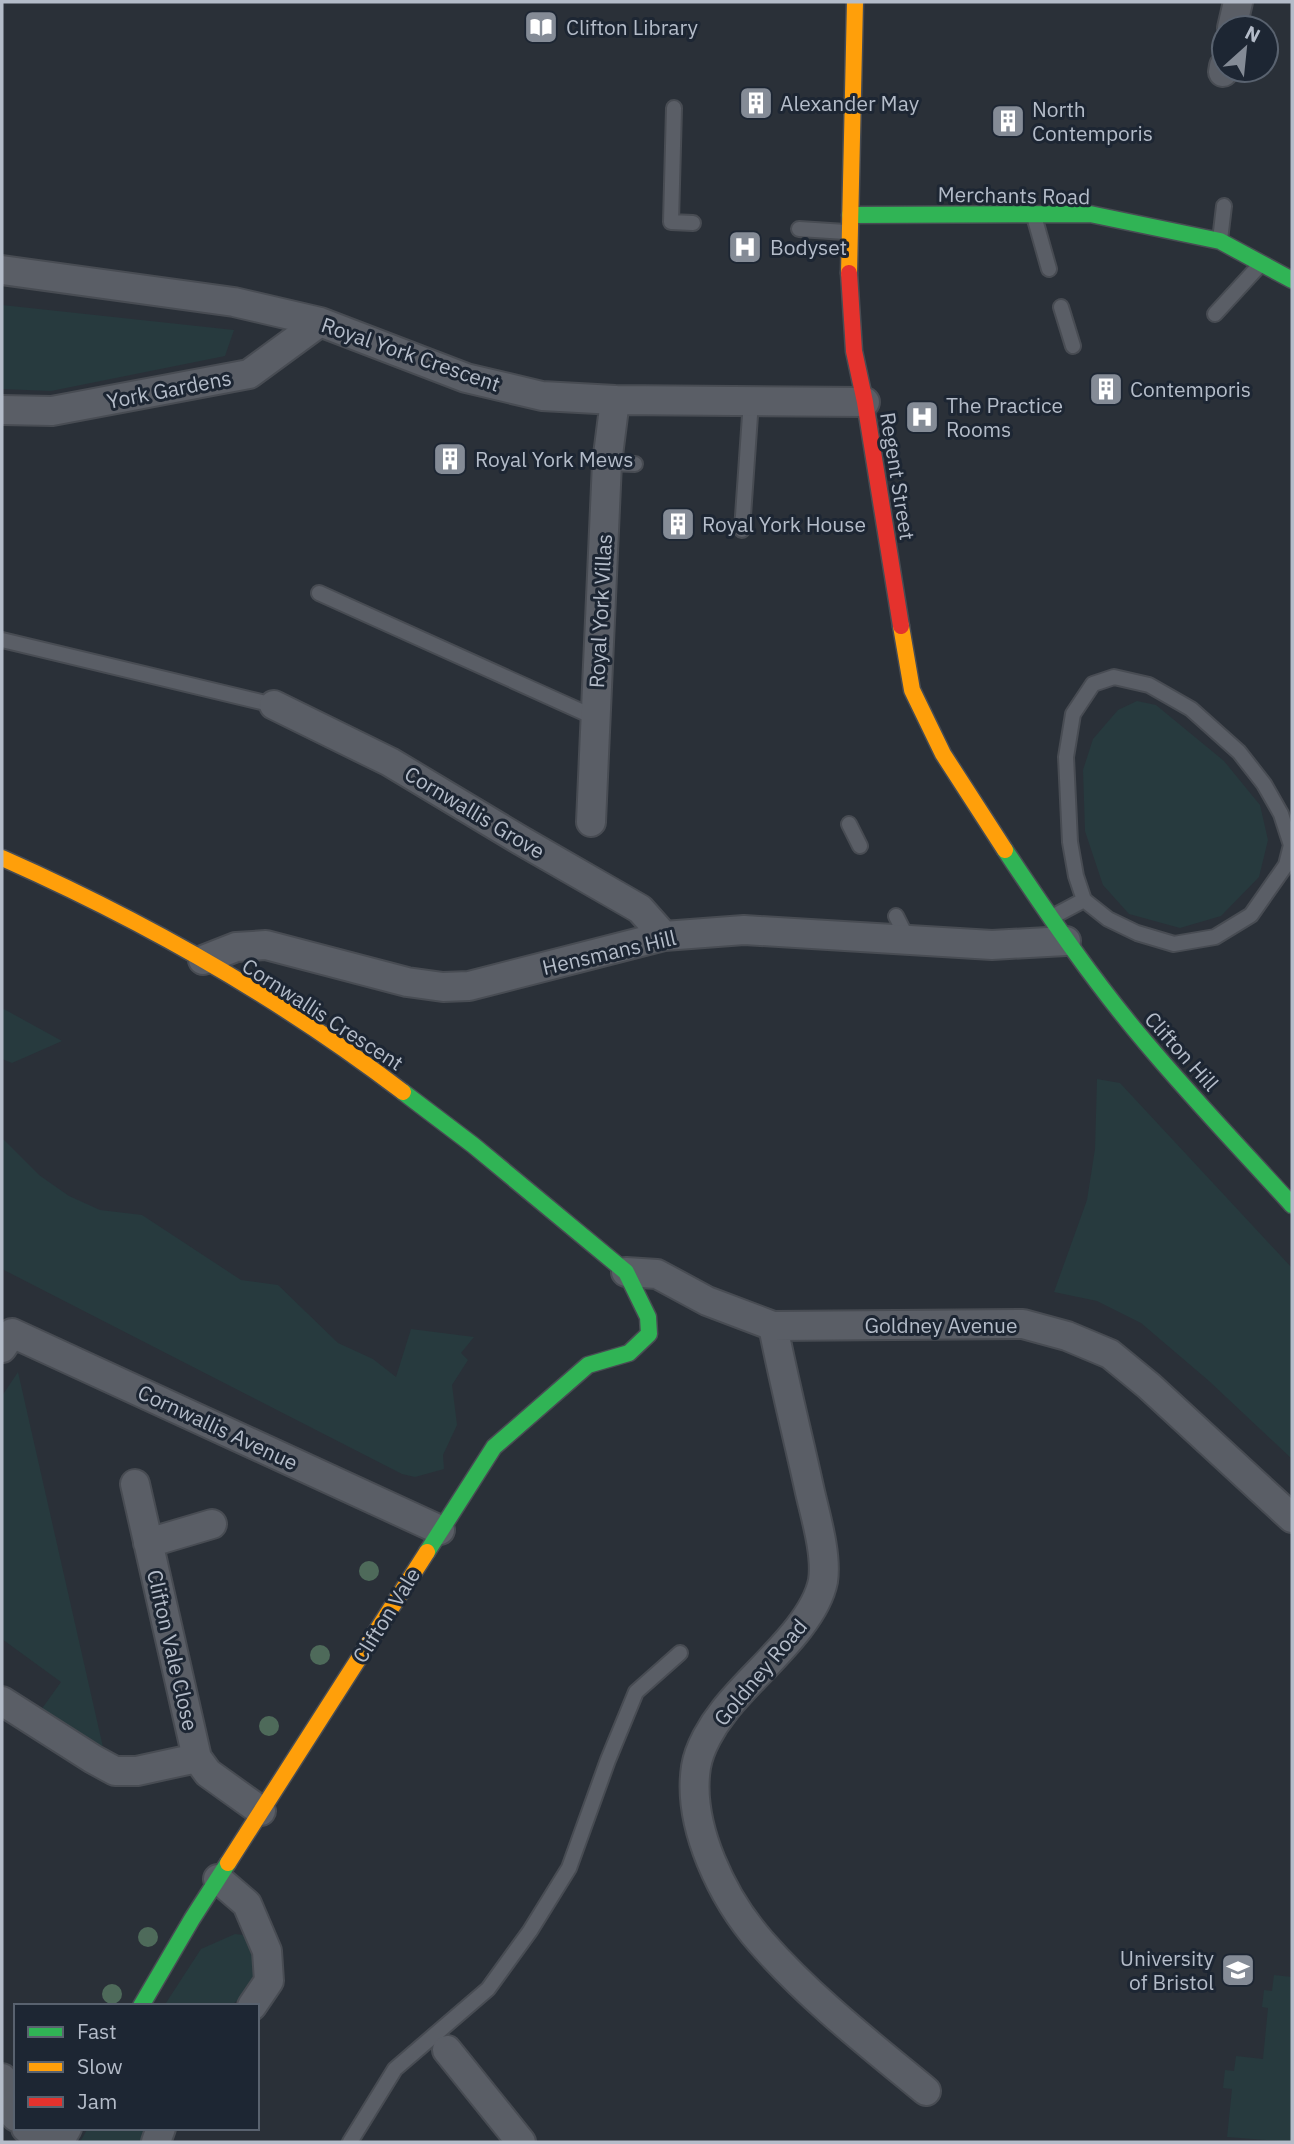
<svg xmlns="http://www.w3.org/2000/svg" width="1294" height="2144" font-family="'IBM Plex Sans',sans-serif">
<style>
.green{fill:#273a3e}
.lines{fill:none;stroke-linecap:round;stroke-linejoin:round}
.lane-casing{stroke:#484c53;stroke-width:18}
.street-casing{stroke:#484c53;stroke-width:32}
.fast-casing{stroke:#484c53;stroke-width:19}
.slow-casing{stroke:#484c53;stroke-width:19}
.jam-casing{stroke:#484c53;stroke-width:19}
.lane{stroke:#5a5e66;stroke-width:14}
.street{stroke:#5a5e66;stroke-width:28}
.fast{stroke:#30b455;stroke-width:16}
.slow{stroke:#ff9f0a;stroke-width:16}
.jam{stroke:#e5322d;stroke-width:16}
.tree{fill:#4e6a5a}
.labels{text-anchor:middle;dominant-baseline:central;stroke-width:6;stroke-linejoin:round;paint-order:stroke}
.poi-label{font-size:21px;fill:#b4bcc9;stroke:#1d2633;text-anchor:start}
.street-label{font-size:21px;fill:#b4bcc9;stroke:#1d2633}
</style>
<rect width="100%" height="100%" fill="#2a3038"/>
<path class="green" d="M2,305L234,330L225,356L51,391L2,389Z
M1137,701L1156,705L1224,761L1260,805L1268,840L1259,877L1221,916L1180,928L1129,914L1103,885L1085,831L1083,770L1093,739L1118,710Z
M2,1008L62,1041L12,1063L2,1059Z
M1097,1079L1120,1083L1292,1268V1459L1209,1381L1141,1323L1097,1301L1054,1292L1087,1200L1095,1149Z
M2,1138L39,1175L69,1196L100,1210L142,1215L241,1280L278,1285L338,1343L373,1359L396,1377L411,1329L474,1337L461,1353L468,1360L452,1385L457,1425L443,1455L444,1469L415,1477L402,1474L2,1269Z
M18,1372L105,1756L41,1710L61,1682L2,1639V1396Z
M235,1934L243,1935L260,1961L259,1979L246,1994L230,2006H164L201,1949Z
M1274,1975L1292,1977V2142L1227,2137L1232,2089L1223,2088L1225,2070L1234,2071L1236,2056L1263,2059L1268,2008L1262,2007L1264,1990L1272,1991Z
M88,2128H148L143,2142H80Z"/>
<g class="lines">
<g class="lane-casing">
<path id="lane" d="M674,108L671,222L693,223
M1034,216L1049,269
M799,229L846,232
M1220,240L1224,206
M1061,307L1073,346
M1215,314L1259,266
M607,463L635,464
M742,530L751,401
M319,593L596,718
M2,640L274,705
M1114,677L1149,685L1191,709L1239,752L1264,784L1281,814L1291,845L1286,865L1251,915L1215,937L1174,944L1137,933L1108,919L1084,900L1076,876L1070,842L1066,757L1073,714L1093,684Z
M849,824L860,846
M896,916L908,940
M1052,917L1084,900
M350,2142L395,2069L488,1989L530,1931L569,1868L608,1760L636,1692L680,1653"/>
</g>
<g class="street-casing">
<path id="street" d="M1232,28L1238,2
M1223,72L1224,66
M2,270L234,302L320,322L466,378L542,396L615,400L865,402
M2,410L52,411L249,374L320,322
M274,705L390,762L520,840L640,909L664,936
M591,822L607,463L615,400
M203,960L236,947L266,945L407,982L443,987L469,986L664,936L744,930L992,945L1066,941
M626,1272L657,1274L707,1301L773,1326L1023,1324L1067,1336L1110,1354L1149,1386L1292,1518
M773,1326C784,1382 798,1437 810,1492C816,1518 827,1555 823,1581C814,1627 752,1674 724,1711C712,1726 699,1748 696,1767C687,1826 723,1899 761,1942C810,1998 869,2044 926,2091
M2,1348L12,1333L440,1530
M135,1484L197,1758
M148,1543L212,1524
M2,1701L93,1759L115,1771H137L197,1758L208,1773L261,1811
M218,1879L247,1904L267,1951L269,1981L252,2006
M447,2050L521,2142
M2,2078L9,2110L16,2117
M26,2128L45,2142
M59,2142L67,2128
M156,2142L161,2128"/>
</g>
<g class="fast-casing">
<path id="fast" d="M850,215L1090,214L1220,241L1292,280
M1005,850C1049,916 1094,982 1146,1043C1193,1099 1243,1151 1292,1205
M403,1092L473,1145L626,1272L648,1317L649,1334L629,1353L588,1365L494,1447L427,1552
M141,2006L192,1919L228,1863"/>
</g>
<g class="slow-casing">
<path id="slow" d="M849,273L855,2
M901,626L912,690L943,754L1005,850
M2,858C142,920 281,999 403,1092
M228,1863L427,1552"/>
</g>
<g class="jam-casing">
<path id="jam" d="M849,273L854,351L865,402L901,626"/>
</g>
<use href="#lane" class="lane"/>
<use href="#street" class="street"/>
<use href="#fast" class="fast"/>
<use href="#slow" class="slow"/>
<use href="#jam" class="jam"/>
</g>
<g class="tree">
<circle cx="369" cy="1571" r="10"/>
<circle cx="320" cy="1655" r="10"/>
<circle cx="269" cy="1726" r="10"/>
<circle cx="148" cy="1937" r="10"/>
<circle cx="112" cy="1994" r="10"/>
</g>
<defs>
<g id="library-square" transform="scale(1.75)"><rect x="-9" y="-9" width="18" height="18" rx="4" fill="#848b96" stroke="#1d2633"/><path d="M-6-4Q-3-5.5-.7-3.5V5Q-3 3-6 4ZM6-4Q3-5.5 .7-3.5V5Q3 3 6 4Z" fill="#fff"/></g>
<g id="building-square" transform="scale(1.75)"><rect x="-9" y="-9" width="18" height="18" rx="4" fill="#848b96" stroke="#1d2633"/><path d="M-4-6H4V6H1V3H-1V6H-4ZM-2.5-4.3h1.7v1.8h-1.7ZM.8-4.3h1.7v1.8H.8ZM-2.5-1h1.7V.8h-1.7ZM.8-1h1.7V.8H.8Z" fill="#fff"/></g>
<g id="hospital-square" transform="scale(1.75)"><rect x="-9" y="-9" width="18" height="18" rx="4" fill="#848b96" stroke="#1d2633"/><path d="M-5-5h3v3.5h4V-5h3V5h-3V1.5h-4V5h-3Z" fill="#fff"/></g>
<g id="university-square" transform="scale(1.75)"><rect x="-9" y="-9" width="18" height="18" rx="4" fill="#848b96" stroke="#1d2633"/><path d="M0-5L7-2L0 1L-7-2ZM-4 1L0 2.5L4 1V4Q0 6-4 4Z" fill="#fff"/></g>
</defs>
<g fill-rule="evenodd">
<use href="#library-square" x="541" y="27"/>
<use href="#building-square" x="756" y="103"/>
<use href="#building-square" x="1008" y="121"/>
<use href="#hospital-square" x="745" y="247"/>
<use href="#building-square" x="1106" y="389"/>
<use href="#hospital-square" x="922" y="417"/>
<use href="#building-square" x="450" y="459"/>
<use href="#building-square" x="678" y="524"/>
<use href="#university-square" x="1238" y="1970"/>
</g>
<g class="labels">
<g class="poi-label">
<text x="566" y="27">Clifton Library</text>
<text x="780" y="103">Alexander May</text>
<text x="1032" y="109">North<tspan x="1032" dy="24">Contemporis</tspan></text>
<text x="770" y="247">Bodyset</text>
<text x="1130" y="389">Contemporis</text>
<text x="946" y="405">The Practice<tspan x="946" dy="24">Rooms</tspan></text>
<text x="475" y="459">Royal York Mews</text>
<text x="702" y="524">Royal York House</text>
<text x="1214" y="1958" text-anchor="end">University<tspan x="1214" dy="24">of Bristol</tspan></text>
</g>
<g class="street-label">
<text transform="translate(1014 195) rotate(1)">Merchants Road</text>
<text transform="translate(411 354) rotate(19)">Royal York Crescent</text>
<text transform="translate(169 389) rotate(-11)">York Gardens</text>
<text transform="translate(898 476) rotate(81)">Regent Street</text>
<text transform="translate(600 611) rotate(-87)">Royal York Villas</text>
<text transform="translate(475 812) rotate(31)">Cornwallis Grove</text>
<text transform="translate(609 952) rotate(-13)">Hensmans Hill</text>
<text transform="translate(323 1014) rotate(33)">Cornwallis Crescent</text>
<text transform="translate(1182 1051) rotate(48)">Clifton Hill</text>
<text x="941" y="1325">Goldney Avenue</text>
<text transform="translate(218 1427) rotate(25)">Cornwallis Avenue</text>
<text transform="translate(386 1615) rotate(-58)">Clifton Vale</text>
<text transform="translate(173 1650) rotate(77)">Clifton Vale Close</text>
<text transform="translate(760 1672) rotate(-50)">Goldney Road</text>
</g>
</g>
<rect width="1294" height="2144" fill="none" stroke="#b4bcc9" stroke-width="7"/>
<rect x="14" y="2004" width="245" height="126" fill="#1d2633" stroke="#59626f" stroke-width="2"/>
<rect x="28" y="2027" width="35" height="10" fill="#30b455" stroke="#59626f" stroke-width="2"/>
<text x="77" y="2039" font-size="21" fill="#b4bcc9">Fast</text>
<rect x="28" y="2062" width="35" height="10" fill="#ff9f0a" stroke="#59626f" stroke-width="2"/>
<text x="77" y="2074" font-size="21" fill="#b4bcc9">Slow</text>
<rect x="28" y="2097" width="35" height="10" fill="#e5322d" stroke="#59626f" stroke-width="2"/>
<text x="77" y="2109" font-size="21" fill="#b4bcc9">Jam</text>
<g transform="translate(1245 49) rotate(27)"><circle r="33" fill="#1d2633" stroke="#59626f" stroke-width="2"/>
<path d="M0-5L12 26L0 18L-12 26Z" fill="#848b96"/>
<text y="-10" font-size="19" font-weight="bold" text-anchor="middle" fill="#b4bcc9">N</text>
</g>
</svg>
